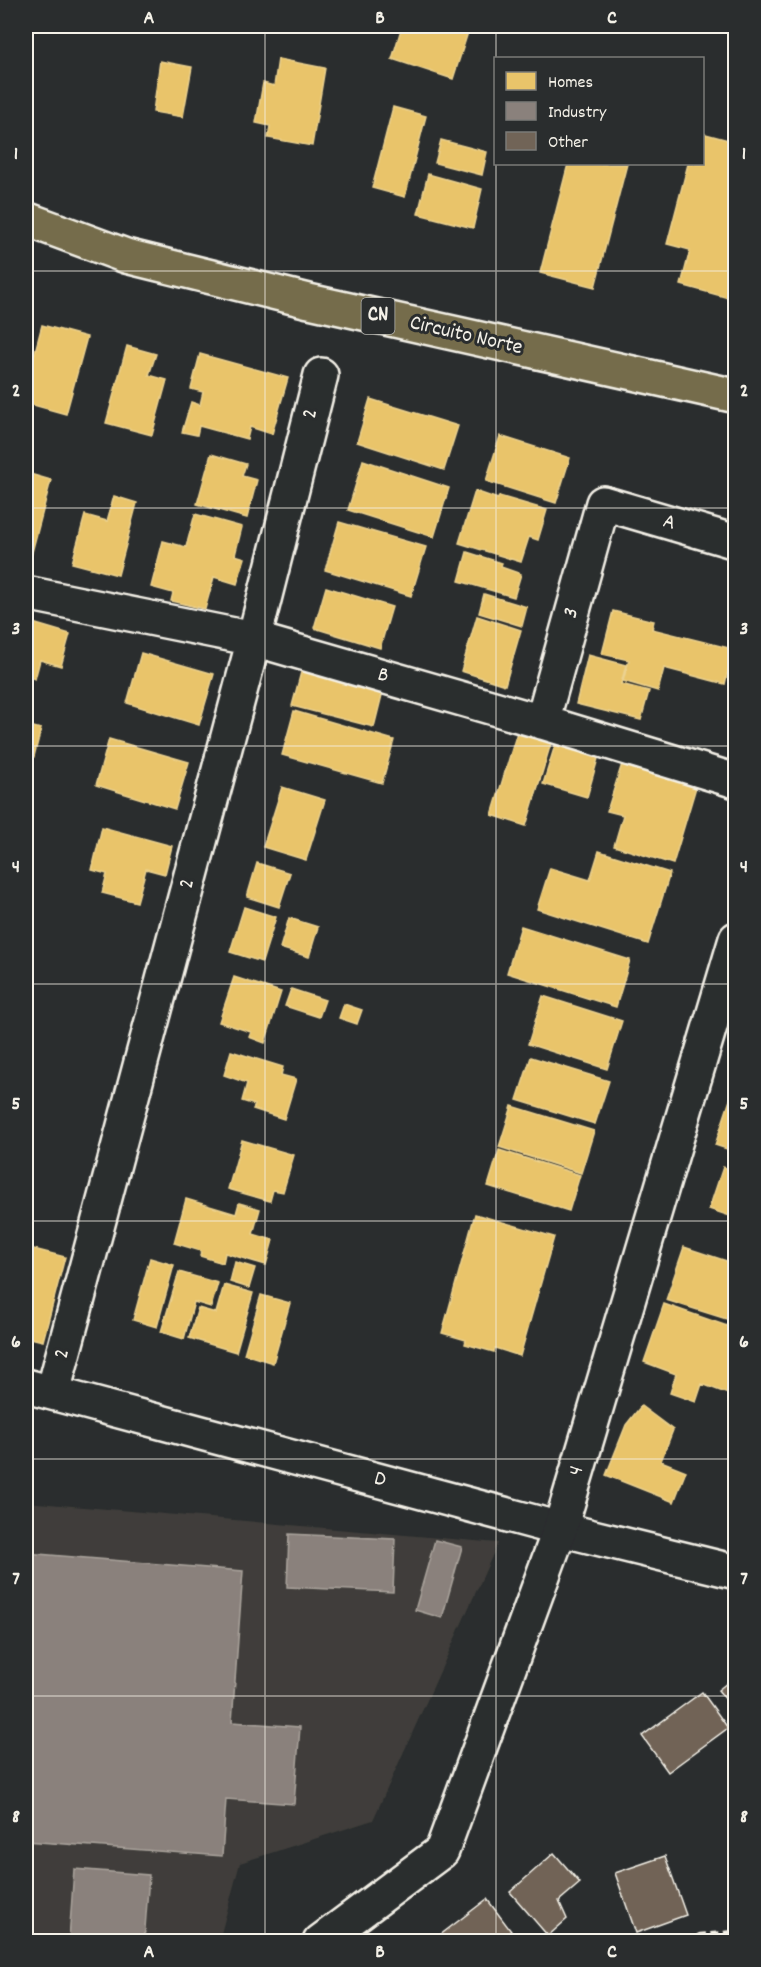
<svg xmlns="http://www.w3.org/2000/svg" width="761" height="1967" font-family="Dekko,sans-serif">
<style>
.built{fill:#3f3e3a}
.homes{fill:#e9c46a;stroke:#ecd290;stroke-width:1.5}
.industry{fill:#8a817c;stroke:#aaa39c;stroke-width:1.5}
.building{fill:#716457;stroke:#f4f1e8;stroke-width:1.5}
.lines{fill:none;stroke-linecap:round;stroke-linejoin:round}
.street-casing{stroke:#f4f1e8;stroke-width:38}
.secondary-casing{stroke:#f4f1e8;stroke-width:38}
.primary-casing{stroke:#f4f1e8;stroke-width:38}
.street{stroke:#2a2d2e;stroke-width:33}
.secondary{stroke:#2a2d2e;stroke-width:33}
.primary{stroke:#746c4b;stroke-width:33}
.rail{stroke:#f4f1e8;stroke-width:4.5;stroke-dasharray:9 4.5;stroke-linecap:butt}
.grid{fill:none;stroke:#f4f1e8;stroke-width:1.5;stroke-opacity:0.55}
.labels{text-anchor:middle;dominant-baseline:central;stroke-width:6;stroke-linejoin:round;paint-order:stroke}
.shield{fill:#2a2d2e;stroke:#b7b6b0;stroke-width:1.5}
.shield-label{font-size:21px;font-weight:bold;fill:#f4f1e8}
.street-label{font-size:22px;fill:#f4f1e8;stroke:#2a2d2e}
.neatline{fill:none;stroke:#f4f1e8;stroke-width:2}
.grid-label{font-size:20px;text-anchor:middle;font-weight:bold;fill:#f4f1e8}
</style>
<rect width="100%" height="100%" fill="#2a2d2e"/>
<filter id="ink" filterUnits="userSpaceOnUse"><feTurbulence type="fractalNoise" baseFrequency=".0167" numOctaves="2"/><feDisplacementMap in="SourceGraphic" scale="12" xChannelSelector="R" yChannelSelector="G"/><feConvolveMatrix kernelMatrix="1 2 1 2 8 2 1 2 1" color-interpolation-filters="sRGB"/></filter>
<g filter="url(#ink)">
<path class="built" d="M26,1502L498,1543L373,1820L240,1863L219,1941H26Z"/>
<path class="homes" d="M402,26H470L453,79L392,59Z
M278,59L325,68L312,146L268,138L270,126L256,123L263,83L274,86Z
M160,61L192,67L183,117L153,112Z
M393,107L426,116L405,197L372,188Z
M702,133L736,142V300L681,285L690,250L667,244L688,164H702Z
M441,140L487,152L482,175L435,163Z
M568,164H627L595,287L540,273Z
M428,174L482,189L473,228L418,214Z
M42,325L87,337L66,414L26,403V386Z
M127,346L156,354L149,375L167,380L152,435L106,423Z
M200,354L288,378L272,434L250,427L247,439L199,426L197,435L182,432L191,402L200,405L203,392L191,389Z
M370,399L458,426L444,470L357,442Z
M500,436L570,458L556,503L486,481Z
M211,454L246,464L242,476L257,480L247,518L197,504Z
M363,460L449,488L434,537L348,510Z
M30,474L51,480L31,556L26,554V489Z
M475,491L498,499L499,496L547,510L538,540L529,537L521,562L459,543Z
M114,496L137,503L118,575L72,563L85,515L107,521Z
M195,514L242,527L235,555L245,558L237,584L214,577L205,609L171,601L173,593L151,587L163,541L186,547Z
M339,522L426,547L411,596L325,570Z
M467,552L502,563L501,567L521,574L514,597L459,581Z
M326,587L392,607L380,648L314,628Z
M484,594L527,607L522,626L479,613Z
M613,611L654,621L652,629L733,649L725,684L664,668L658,691L623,681L629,660L602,654Z
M477,616L521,630L505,685L461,671Z
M26,621L70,634L61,666L40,660L35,679L26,676Z
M141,653L214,674L199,725L127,703Z
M588,655L626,665L621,684L649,691L641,720L576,704Z
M304,661L385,683L374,727L292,706Z
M294,711L394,740L382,783L282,755Z
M26,725L41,729L30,772L26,771Z
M518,729L552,740L526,826L492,815Z
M109,739L189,762L175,809L96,785Z
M556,742L599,755L587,797L543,784Z
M622,764L696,787L673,864L614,846L623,815L607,811Z
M282,787L325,800L306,860L263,847Z
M102,827L172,846L165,874L146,869L137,902L102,893L107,874L92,870Z
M599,851L670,873L648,944L537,909L550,868L590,880Z
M257,863L290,873L279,907L247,897Z
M244,907L276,917L262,962L230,952Z
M289,918L318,927L309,957L280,948Z
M521,926L630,960L616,1007L507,973Z
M234,977L281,992L265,1043L249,1037L251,1032L219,1022Z
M291,989L325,1000L319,1017L285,1006Z
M543,996L622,1021L607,1069L528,1044Z
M344,1004L362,1010L357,1024L339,1018Z
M231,1051L283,1067L281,1075L296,1079L284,1119L253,1109L255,1105L242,1101L247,1083L224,1075Z
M531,1057L609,1081L595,1124L517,1100Z
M732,1094L736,1095V1152L715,1145Z
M512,1106L594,1131L581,1173L499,1147Z
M242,1140L294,1155L283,1192L273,1190L270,1201L228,1189Z
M499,1150L580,1175L569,1211L488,1186Z
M723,1167L736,1171V1218L709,1209Z
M186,1199L236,1214L239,1203L260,1209L253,1234L273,1240L266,1265L225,1253L223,1263L200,1256L201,1251L174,1243Z
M475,1214L554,1237L520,1356L495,1348L494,1352L465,1344L466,1340L442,1333Z
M26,1247L65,1257L43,1341L26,1337Z
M684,1247L736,1264V1322L666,1300Z
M150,1258L174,1265L157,1327L133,1320Z
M235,1262L255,1268L249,1288L230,1282Z
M179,1272L218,1283L211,1307L194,1302L184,1339L161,1332Z
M224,1285L253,1293L236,1352L189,1338L198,1308L216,1313Z
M261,1295L290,1303L273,1363L244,1354Z
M664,1304L736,1329V1382L731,1395L702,1384L696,1402L670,1393L676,1374L644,1362Z
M641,1406L673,1430L661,1461L686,1471L674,1502L606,1475L626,1425Z"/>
<path class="industry" d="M289,1534L395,1539L393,1592L287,1587Z
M435,1540L462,1547L442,1618L415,1610Z
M26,1553L243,1571L232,1722L300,1727L294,1804L226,1799L222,1856L26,1841Z
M74,1869L149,1875L144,1942L69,1940Z"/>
<path class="building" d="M736,1676V1712L718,1690Z
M702,1692L728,1728L668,1772L642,1736Z
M554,1853L580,1883L559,1901L567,1919L548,1936L510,1892Z
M665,1856L686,1915L636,1933L615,1873Z
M487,1899L511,1931L497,1942H431Z"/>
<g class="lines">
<g class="street-casing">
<path id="street" d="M26,593L254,639L542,722L736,781
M542,722L603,503L736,542
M26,1386L560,1529L736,1572
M53,1392L254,639L321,375"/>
</g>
<g class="secondary-casing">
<path id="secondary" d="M320,1942L442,1851L560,1529L736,939"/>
</g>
<g class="primary-casing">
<path id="primary" d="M26,219L126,256L309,301L736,396"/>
</g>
<use href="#street" class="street"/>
<use href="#secondary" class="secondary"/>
<use href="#primary" class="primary"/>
<path class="rail" d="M685,1942L700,1935L736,1932"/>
</g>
</g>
<path class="grid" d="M265,26V1942M496,26V58M496,164V1942M26,271H736M26,508H736M26,746H736M26,984H736M26,1221H736M26,1459H736M26,1696H736"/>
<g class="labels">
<rect class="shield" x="361.5" y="298" width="33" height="36" rx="4.5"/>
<g class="shield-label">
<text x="378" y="316">CN</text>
</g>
<g class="street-label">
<text transform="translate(466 336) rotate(13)">Circuito Norte</text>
<text transform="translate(311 414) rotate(-76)">2</text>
<text transform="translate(669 523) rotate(16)">A</text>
<text transform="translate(572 613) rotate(-74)">3</text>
<text transform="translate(383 676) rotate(16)">B</text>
<text transform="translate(188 884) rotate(-75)">2</text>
<text transform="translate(63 1354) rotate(-75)">2</text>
<text transform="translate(577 1471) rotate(-73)">4</text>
<text transform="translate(380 1480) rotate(15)">D</text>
</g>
</g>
<rect width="761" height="1967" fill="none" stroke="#2a2d2e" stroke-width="66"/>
<rect x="494" y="57" width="210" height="108" fill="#2a2d2e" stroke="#7b7b78" stroke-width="1.5"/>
<rect x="506" y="72" width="30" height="18" fill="#e9c46a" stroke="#7b7b78" stroke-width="1.5"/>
<text x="548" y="87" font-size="18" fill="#f4f1e8">Homes</text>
<rect x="506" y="102" width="30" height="18" fill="#8a817c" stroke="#7b7b78" stroke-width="1.5"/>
<text x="548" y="117" font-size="18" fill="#f4f1e8">Industry</text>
<rect x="506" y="132" width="30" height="18" fill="#716457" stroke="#7b7b78" stroke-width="1.5"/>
<text x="548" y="147" font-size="18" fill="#f4f1e8">Other</text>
<rect x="33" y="33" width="695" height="1901" class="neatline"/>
<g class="grid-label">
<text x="149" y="23">A</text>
<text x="380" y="23">B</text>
<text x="612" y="23">C</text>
<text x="16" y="159">1</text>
<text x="744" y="159">1</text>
<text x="16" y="396">2</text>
<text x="744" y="396">2</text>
<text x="16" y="634">3</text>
<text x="744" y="634">3</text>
<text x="16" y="872">4</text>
<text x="744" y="872">4</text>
<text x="16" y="1109">5</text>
<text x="744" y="1109">5</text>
<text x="16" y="1347">6</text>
<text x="744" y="1347">6</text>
<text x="16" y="1584">7</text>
<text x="744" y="1584">7</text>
<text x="16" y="1822">8</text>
<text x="744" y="1822">8</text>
<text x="149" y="1957">A</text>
<text x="380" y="1957">B</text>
<text x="612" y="1957">C</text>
</g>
</svg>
